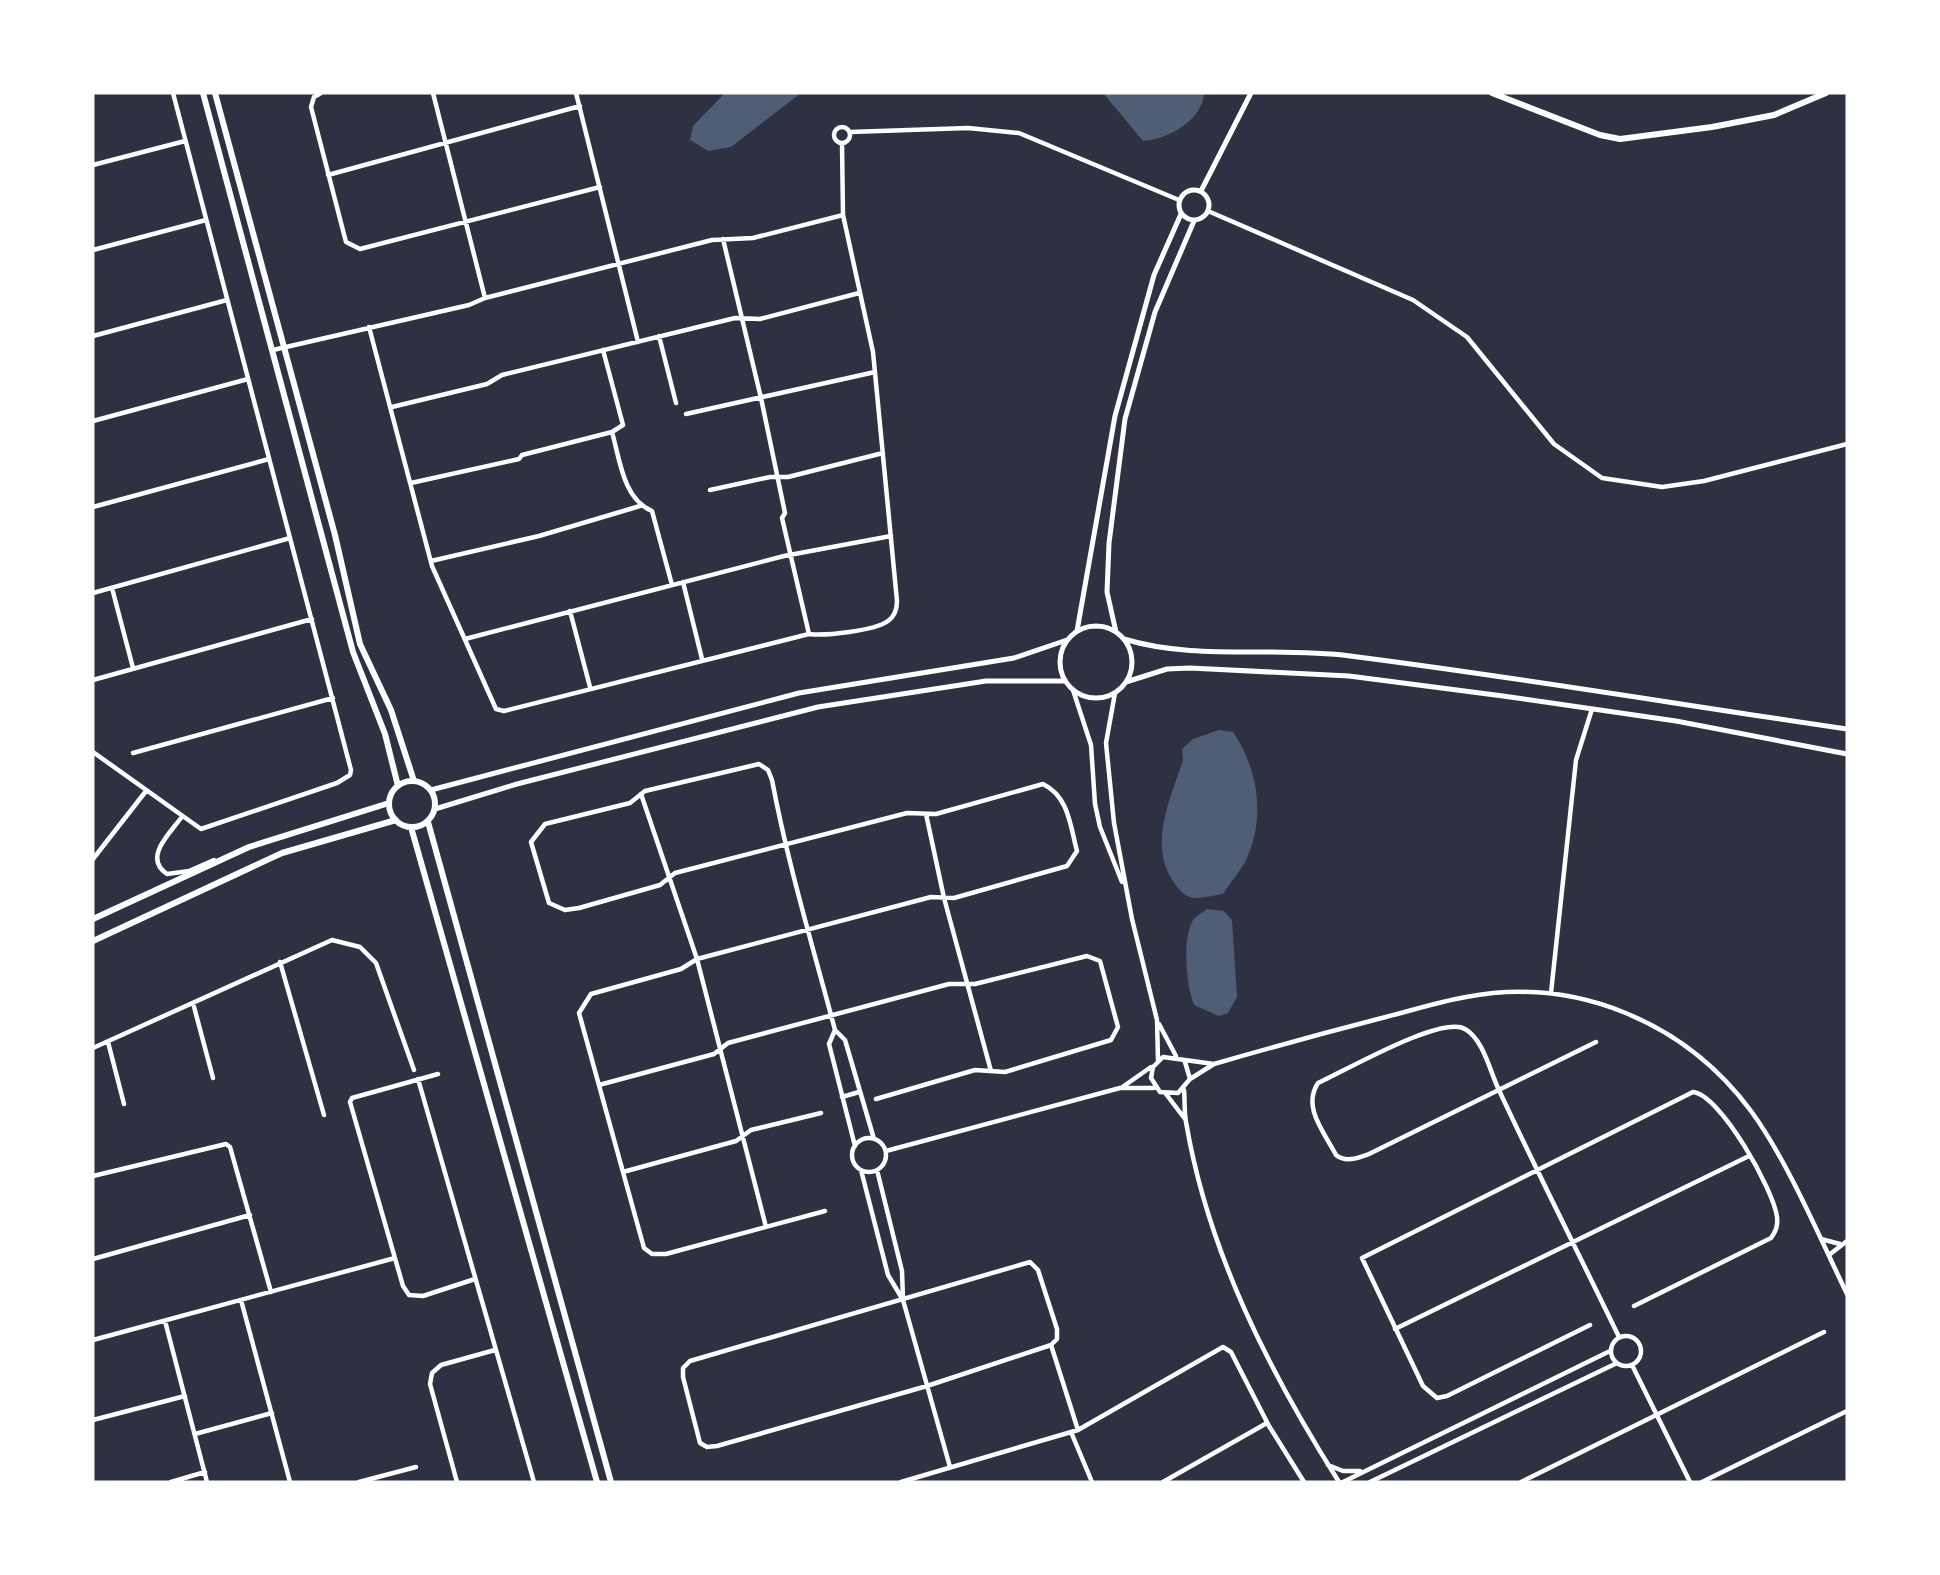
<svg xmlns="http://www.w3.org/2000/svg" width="1940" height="1575" font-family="'Work Sans',sans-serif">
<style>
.water{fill:#4f5d75}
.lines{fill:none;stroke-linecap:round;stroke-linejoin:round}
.minor{stroke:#fff;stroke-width:4.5}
.tertiary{stroke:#fff;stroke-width:5}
.secondary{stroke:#fff;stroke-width:6}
</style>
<rect width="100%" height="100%" fill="#2d3142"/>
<path class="water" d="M725,93H801L731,147L708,151L690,140L693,126Z
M1103,93H1204C1203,120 1167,140 1143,141Z
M1219,730L1233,732C1259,770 1266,820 1245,862C1239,873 1230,883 1223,894C1215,895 1205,898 1196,898C1187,898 1180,892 1175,884C1147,846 1170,800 1183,760L1182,749L1193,739Z
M1207,909L1224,911L1232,920L1237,997L1228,1013L1219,1016L1194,1005C1186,986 1182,938 1193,920C1196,916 1203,912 1207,909Z"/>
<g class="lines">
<path class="minor" d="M321,93L314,97L311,107L346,242L360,249L600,187
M433,93L485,298
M576,93L638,342
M834 135a8 8 0 1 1 16 0a8 8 0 1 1-16 0Z
M850,132L968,128L1019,133L1179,200
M93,165L185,141
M328,175L580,106
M1208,211L1413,300L1467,337L1554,444L1602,478L1662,487L1704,481L1847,444
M723,239L761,398L785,513L782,518L809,634
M93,250L206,220
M369,327L432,566L496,709L504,711L809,634C825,636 874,631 888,621C895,616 897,609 897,601L873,352L843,215L842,143
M93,336L227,300
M659,336L676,403
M273,350L469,305L485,298L712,240L753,238L843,215
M603,350L623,425L612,432C620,460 623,499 652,511L672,585
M392,407L487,384L502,375L735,318L760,319L859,293
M686,414L875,372
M93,421L248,379
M411,483L519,459L522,455L612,432
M710,490L770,477H788L883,453
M93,507L269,459
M431,561L539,536L640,506
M683,582L702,659
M112,588L133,668
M93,593L290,538
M570,611L590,687
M465,639L784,556L891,536
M93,680L312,619
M1073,690L1091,745L1095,804L1100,827L1122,882
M1115,693L1106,743L1114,823L1132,919L1157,1020L1158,1060
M93,752L201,829L337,783L350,775L351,770L173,93
M133,753L333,698
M641,794L697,959L766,1227
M926,814L944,898L991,1071
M181,818C169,834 143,858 167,874L189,871L214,860
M93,859L146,791
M280,962L324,1115
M1551,993L1576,760L1592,709
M193,1003L213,1078
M1159,1024L1176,1056
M835,1030L829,1044L855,1146
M108,1042L124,1104
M1596,1042L1369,1154C1358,1158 1346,1163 1336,1155C1324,1132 1302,1107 1318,1083C1345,1071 1441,1015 1465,1029C1483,1039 1490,1071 1498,1088C1537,1172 1579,1254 1619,1337
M93,1048L332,940L360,947L376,963L414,1070
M1185,1062L1190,1079
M1214,1064L1163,1057L1153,1067L1151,1078L1160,1092L1178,1093L1190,1079L1214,1064C1269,1048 1324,1033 1378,1019C1407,1012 1437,1002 1466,997C1576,976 1685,1022 1751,1111C1787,1160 1820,1238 1847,1294
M438,1074L352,1098L350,1102L403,1286L409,1295L423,1296L475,1279
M418,1079L534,1482
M599,1085L714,1054L728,1043L949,984H975L1087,956L1100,961L1118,1027L1111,1040L1005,1072L975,1070L876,1099
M1121,1088L1151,1067
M1184,1090C1185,1100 1184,1111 1186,1122C1208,1252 1269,1371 1339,1482
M1166,1094L1185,1119
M842,1097L859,1092
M852 1155a17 17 0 1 1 34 0a17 17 0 1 1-34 0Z
M886,1151L1120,1088H1154
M861,1170L888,1275L903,1300L950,1467
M877,1170L902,1271L903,1299
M623,1172L736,1141L751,1130L821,1113
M93,1176L226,1144L230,1147L271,1292
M825,1211L666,1254H652L644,1248L579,1013L591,994L681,969L697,959L931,897L954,898L1067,866L1077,851C1070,825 1069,797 1043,784L936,814L907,813L675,873L660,885L579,908L565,910L549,903L531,842L545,824L630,803L645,791L759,764L768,770L772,780C788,865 813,947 835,1030L845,1040L874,1139
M1821,1239L1840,1244
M1829,1255L1847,1241
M93,1259L250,1215
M1030,1262L1038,1270L1057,1329V1339L1051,1345L927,1386L717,1446L707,1447L700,1443L683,1377V1368L690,1361Z
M241,1300L290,1482
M165,1321L207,1482
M1590,1325L1447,1396L1437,1398L1423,1386L1362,1258L1693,1092C1721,1095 1774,1191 1777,1217C1778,1226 1776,1231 1771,1238L1634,1306
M1395,1329L1749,1156
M1611 1351a15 15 0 1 1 30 0a15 15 0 1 1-30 0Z
M93,1340L395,1258
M1051,1345L1078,1430
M1632,1365L1690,1482
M93,1420L185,1396
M1071,1432L1092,1482
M195,1434L272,1413
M1328,1465L1343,1471H1360
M171,1482L205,1472
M359,1482L416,1467
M457,1482L430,1384L432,1373L441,1365L495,1350
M901,1482L1078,1430L1223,1347L1231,1352L1269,1426L1304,1482
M1163,1482L1267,1423
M1343,1482L1610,1351
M1370,1482L1617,1363
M1521,1482L1824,1332
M1702,1482L1847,1411"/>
<path class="tertiary" d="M1179 205a15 15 0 1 1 30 0a15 15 0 1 1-30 0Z
M1201,191L1251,93
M1060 662a36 36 0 1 1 72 0a36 36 0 1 1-72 0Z
M1077,631L1115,416L1154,275L1181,214
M1116,632L1107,592L1109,543L1125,419L1155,312L1194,221
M1124,639C1196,661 1275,646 1350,656C1516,677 1682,705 1847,729
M1126,682L1167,669L1190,668L1349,676L1503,696L1676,721L1847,754
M431,790L799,693L1014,658L1067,640
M435,809L517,784L818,707L986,681H1065"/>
<path class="secondary" d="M203,93L353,652L385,734L398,786
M215,93L335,535L360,644L391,710L414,781
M1492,93L1600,135L1620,139L1712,127L1774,115L1826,93
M389 804a23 23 0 1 1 46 0a23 23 0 1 1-46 0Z
M428,822L611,1482
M411,827L597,1482
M93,919L249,847L389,803
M93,941L282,853L396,820"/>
</g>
<rect width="1940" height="1575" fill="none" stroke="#ffffff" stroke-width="189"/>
</svg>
